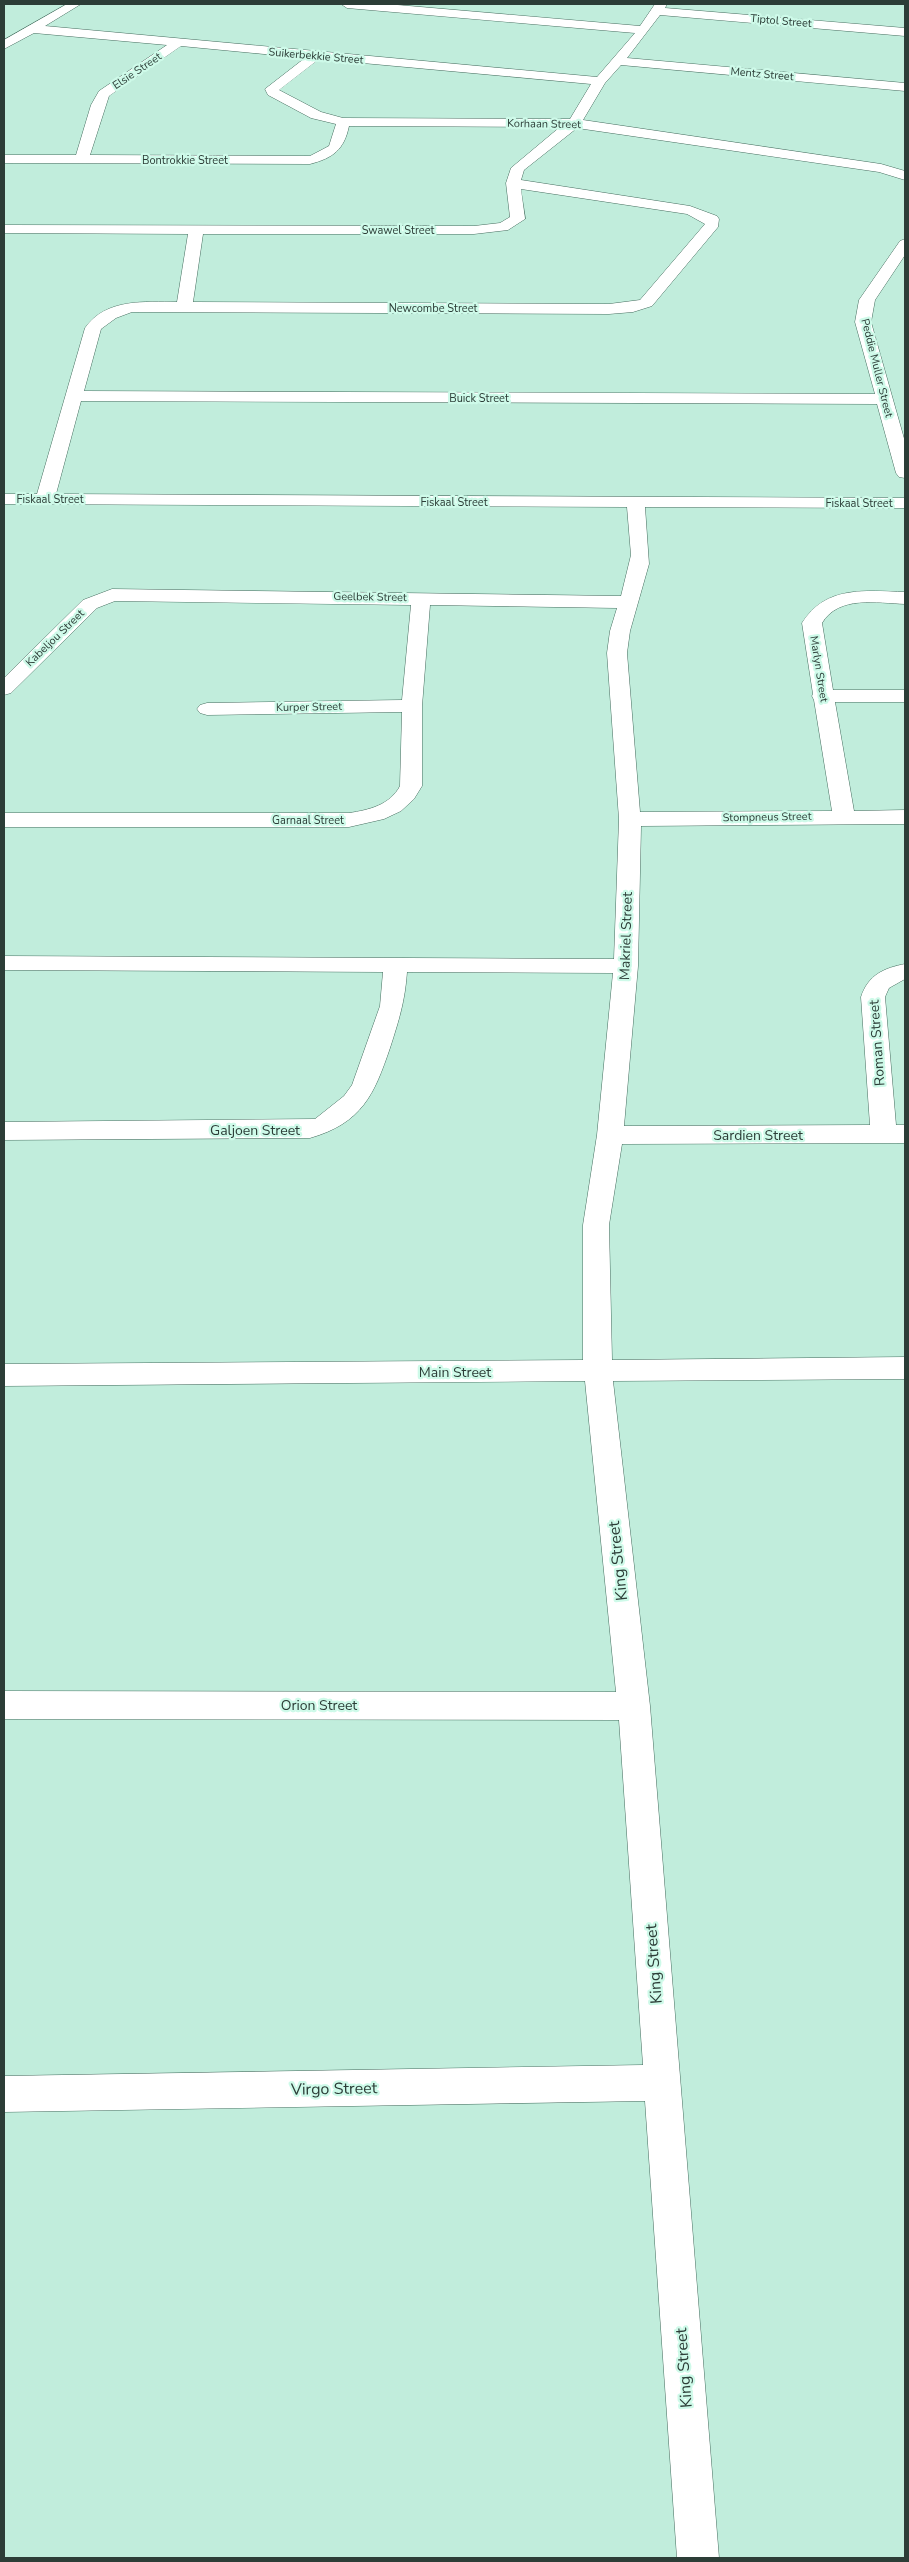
<svg xmlns="http://www.w3.org/2000/svg" width="909" height="2562" font-family="'Nunito Sans',sans-serif">
<style>
.lines{fill:none;stroke-linecap:round;stroke-linejoin:round}
.minor-casing{stroke:#466d5f;stroke-width:1}
.minor{fill:#fff;fill-rule:evenodd}
.labels{text-anchor:middle;dominant-baseline:central;stroke-width:4.5;stroke-linejoin:round;paint-order:stroke}
.far-street-label{font-size:11px;fill:#2c3d37;stroke:#cefae9}
.street-label{font-size:14px;fill:#2c3d37;stroke:#cefae9}
.near-street-label{font-size:16px;fill:#2c3d37;stroke:#cefae9}
</style>
<rect width="100%" height="100%" fill="#c1eddc"/>
<g class="lines">
<g class="minor-casing">
<path id="minor" d="M67,4H81L45,26L597,77L635,33L347,8L341,4H386L640,26L655,4H667L665,8L905,28V36L660,15L627,58L905,83V91L621,65L605,83L583,120L881,164L905,171V180L879,172L577,128L524,170L521,180L690,206L717,216L719,219L718,227L652,306L633,312L609,314L132,312L116,318L101,329L84,391L875,394L855,322L859,300L900,241L905,239V255L875,300L871,322L905,442V478L899,477L896,473L877,404L81,401L56,494L905,498V508L645,507L649,564L630,631L627,653L640,812L832,811L814,700L812,696L813,694L802,623C826,585 865,591 905,592V604C877,603 839,595 822,623L833,690H905V702H835L854,811L905,810V824L641,826L638,966L624,1126L870,1125L861,997C868,975 884,968 905,964V979L889,988L885,997L896,1125H905V1143L622,1144L609,1225L612,1360L905,1357V1379L613,1381L650,1706L719,2558H677L645,2101L4,2112V2076L643,2065L619,1720L4,1719V1691L616,1692L585,1381L4,1386V1364L583,1360V1225L597,1135L613,973L407,972C405,1001 399,1020 390,1048C374,1095 362,1123 310,1138L4,1140V1122L315,1119L344,1096L352,1085L380,1006L383,972L4,970V956L614,959L619,819L607,653L610,631L617,608L430,605L422,706V786L414,799L401,811L384,819L349,827H4V813H349C369,810 390,805 400,786L402,712L207,715L200,713L197,709L200,705L207,703L402,700L411,605L115,601L97,608L11,693L4,695V678L83,600L112,589L621,596L631,555L627,507L4,504V494H37L85,328C106,298 145,302 177,302L188,234L4,233V225L474,226L500,223L510,217L506,183L511,168L560,127L349,126C344,150 333,158 310,164L4,163V155H76L91,105L99,91L167,45L34,33L4,49V40ZM181,46L305,58L265,89L268,95L311,118L336,124L329,146L310,156L90,155L109,96ZM319,59L591,84L570,119L343,118L321,112L279,90ZM521,189L687,214L705,224L640,300L609,304L193,302L203,234H474L508,230L525,219Z"/>
</g>
<use href="#minor" class="minor"/>
</g>
<g class="labels">
<g class="far-street-label">
<text transform="translate(781 21) rotate(5)">Tiptol Street</text>
<text transform="translate(316 56) rotate(5)">Suikerbekkie Street</text>
<text transform="translate(137 71) rotate(-34)">Elsie Street</text>
<text transform="translate(762 74) rotate(5)">Mentz Street</text>
<text transform="translate(544 124) rotate(1)">Korhaan Street</text>
<text x="185" y="160">Bontrokkie Street</text>
<text x="398" y="230">Swawel Street</text>
<text x="433" y="308">Newcombe Street</text>
<text transform="translate(877 368) rotate(76)">Peddie Muller Street</text>
<text x="479" y="398">Buick Street</text>
<text x="50" y="499">Fiskaal Street</text>
<text x="454" y="502">Fiskaal Street</text>
<text x="859" y="503">Fiskaal Street</text>
<text transform="translate(370 597) rotate(1)">Geelbek Street</text>
<text transform="translate(55 638) rotate(-44)">Kabeljou Street</text>
<text transform="translate(819 669) rotate(81)">Marlyn Street</text>
<text transform="translate(309 707) rotate(-1)">Kurper Street</text>
<text transform="translate(767 817) rotate(-1)">Stompneus Street</text>
<text x="308" y="820">Garnaal Street</text>
</g>
<g class="street-label">
<text transform="translate(626 936) rotate(-88)">Makriel Street</text>
<text transform="translate(877 1043) rotate(-94)">Roman Street</text>
<text x="255" y="1130">Galjoen Street</text>
<text x="758" y="1135">Sardien Street</text>
<text x="455" y="1372">Main Street</text>
<text x="319" y="1705">Orion Street</text>
</g>
<g class="near-street-label">
<text transform="translate(618 1561) rotate(-96)">King Street</text>
<text transform="translate(654 1964) rotate(-94)">King Street</text>
<text transform="translate(334 2089) rotate(-1)">Virgo Street</text>
<text transform="translate(684 2368) rotate(-94)">King Street</text>
</g>
</g>
<rect width="909" height="2562" fill="none" stroke="#2c3d37" stroke-width="10"/>
</svg>
